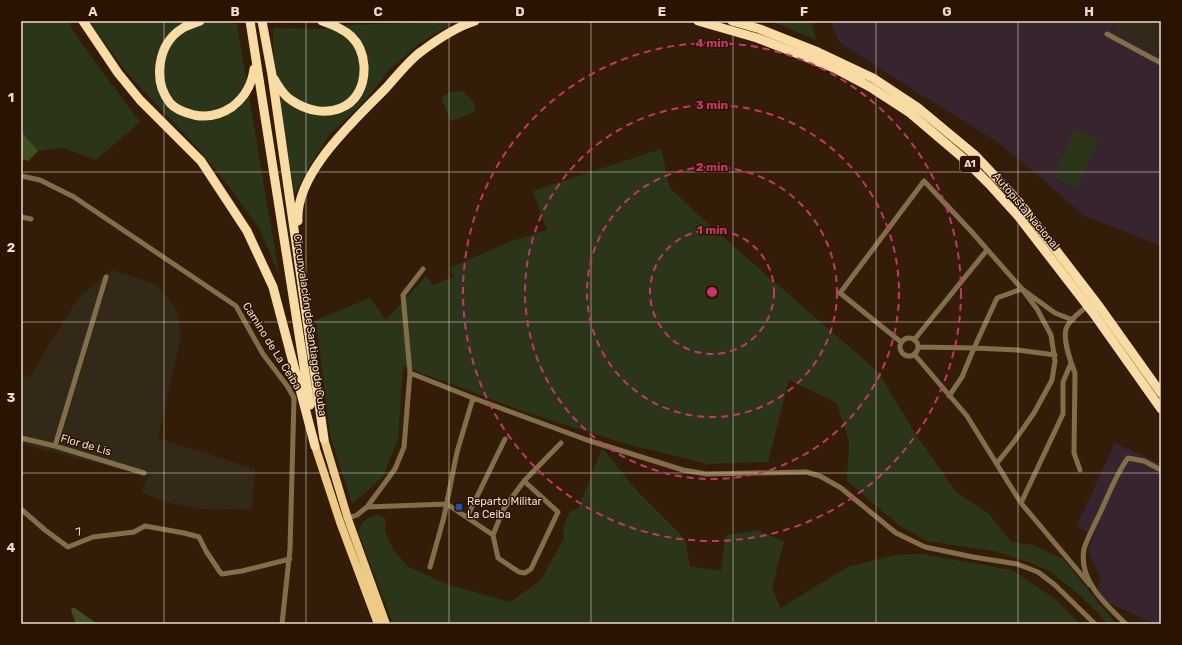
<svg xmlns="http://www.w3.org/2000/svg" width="1182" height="645" font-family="Rubik,sans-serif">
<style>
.industrial{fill:#332919}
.education{fill:#36252e}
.green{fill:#2b351a}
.forest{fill:#3f4f20}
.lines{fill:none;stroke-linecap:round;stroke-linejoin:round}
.minor{stroke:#826f48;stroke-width:5}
.trunk{stroke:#eecb85;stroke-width:8}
.motorway{stroke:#f9dca3;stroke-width:9}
.grid{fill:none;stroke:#ebdccf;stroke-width:1;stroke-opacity:0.55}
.ring{fill:none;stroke:#c8356c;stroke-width:2;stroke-dasharray:7 5}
.transit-dot{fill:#1a4fb4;stroke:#2a1401;stroke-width:1.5}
.labels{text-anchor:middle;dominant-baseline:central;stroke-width:3;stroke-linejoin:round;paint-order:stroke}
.shield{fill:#2a1401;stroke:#b1a091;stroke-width:1}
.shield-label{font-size:10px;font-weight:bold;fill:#ebdccf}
.street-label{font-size:11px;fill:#ebdccf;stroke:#2a1401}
.poi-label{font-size:11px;fill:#ebdccf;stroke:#2a1401;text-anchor:start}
.centre{fill:#c8356c;stroke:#2a1401;stroke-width:2}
.ring-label{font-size:12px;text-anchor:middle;font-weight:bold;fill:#c8356c;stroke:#2a1401;stroke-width:3;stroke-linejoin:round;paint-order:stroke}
.neatline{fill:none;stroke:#ebdccf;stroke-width:1.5}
.grid-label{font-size:13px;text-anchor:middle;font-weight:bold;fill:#ebdccf}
</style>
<rect width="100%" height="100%" fill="#341d08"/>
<path class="industrial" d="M1116,21H1161V57L1111,30Z
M112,270L156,284L179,313L180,341L158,438L255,469L252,510L199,509L166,502L141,492L148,476L21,444V373L29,378L78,298Z"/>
<path class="education" d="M833,21H1115L1111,30L1161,57V246L1083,215L1046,182L996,141L931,101L840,43L832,26Z
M1115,443L1161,464V624H1154L1107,602L1097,588L1101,579L1088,550L1093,537L1077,525Z"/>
<path class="green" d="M21,21H67L89,54L140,122L96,160L64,148L38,151L21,131Z
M88,21H216L237,24L279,274L259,228L223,179L196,146L133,80Z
M771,21H811L816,40Z
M455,22L420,43L389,70L365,101L330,134L307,170L295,195L274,72L273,28L322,29L344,25Z
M463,91L474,102L475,112L451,121L441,98L449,92Z
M1075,129L1099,140L1077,188L1053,177Z
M661,149L670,188L716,231L878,372L915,433L956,492L989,514L1011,542L1033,545L1063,559L1116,624H1107L1096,611L1075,591L1049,571L1029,562L994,551L927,541L900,526L847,481L849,442L837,403L789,380L768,462L707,464L626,444L525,412L403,366L398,438L383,477L352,504L330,435L316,320L370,298L386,320L426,276L433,285L454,277L450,268L509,242L547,230L533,191Z
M602,448L639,493L685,539L690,566L721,571L726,535L757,530L784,542L772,588L781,608L847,567L894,555L923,554L1012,570L1055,599L1080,624H393L358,532C364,520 365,518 378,515L386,519L385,531L393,549L408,567L449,585L510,602L541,580L564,538L563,528L569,513L579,507Z"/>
<path class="forest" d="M21,131L38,151L28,161L21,159Z
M72,608H75L97,624H76L71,610Z"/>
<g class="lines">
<path class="minor" d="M1107,34L1161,63
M21,176L40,180L74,197L236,306L263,354L288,387L294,398L290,549L282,624
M21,217L31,219
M900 347a9 9 0 1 1 18 0a9 9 0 1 1-18 0Z
M914,340L987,250
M901,342L840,293L924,181L970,230L1022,289L1037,309L1051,335L1055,361L1052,380L1034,413L1013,443L997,463
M918,347L974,348L962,377L949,396
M914,354L967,416L1021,503L1090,585
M1055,355L1018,350L974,348L997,298L1022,289L1055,313L1073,320
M410,373L473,398L587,440L683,470L706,474L806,472L820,476L841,488L896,533L925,547L973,557L1017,564L1038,572L1055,585L1095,624
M21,438L55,446L144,473
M55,446L106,277
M1080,470L1074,453L1075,373C1071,363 1063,340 1066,329C1069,320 1080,312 1088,306
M524,481L558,512L531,569L525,573L519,572L498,558L493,535L503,510L524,481L561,443
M1021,503L1063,414V382L1071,363
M367,507L447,504L493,535
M21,509L45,530L68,547L93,537L134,532L145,526L184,533L199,537L206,551L220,572L222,574L242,571L290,559
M467,517L505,439
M346,519L357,515L367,507L395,469L404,447L410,373L403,295L423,269
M430,567L444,517L457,452L473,398
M1126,624C1106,605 1078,580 1084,549C1087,538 1095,524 1100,513C1109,494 1116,474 1128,458L1144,461L1161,470"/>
<path class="trunk" d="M324,439L348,519L386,624
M315,446L340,522L378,624"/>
<path class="motorway" d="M83,21L118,73L140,100L201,161L247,231L273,287L315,446
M200,21C195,23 188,25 183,28C158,43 152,80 170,103C176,110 186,113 194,115C208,118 220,115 232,107C244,98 252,84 254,69
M250,21L310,405
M262,21L272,75L324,439
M698,21L757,38L834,68L870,87L910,113L963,158L989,184L1018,216L1093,313L1161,409
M732,21L760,29L818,52L873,78L917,107L976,156L1019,202L1099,306L1161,393
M274,79C279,87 283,95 291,100C324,123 366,110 364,66C362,39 346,29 322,21
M298,221C295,173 355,120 386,88C396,77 410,59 422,51C438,39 456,27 475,21"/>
</g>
<path class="grid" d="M164,21V624M306,21V624M449,21V624M591,21V624M733,21V624M876,21V624M1018,21V624M21,172H1161M21,322H1161M21,473H1161"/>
<g class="ring">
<circle cx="712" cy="292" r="62"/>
<circle cx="712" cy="292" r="125"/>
<circle cx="712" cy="292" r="187"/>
<circle cx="712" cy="292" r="249"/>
</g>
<rect class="transit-dot" x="455" y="503" width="8" height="8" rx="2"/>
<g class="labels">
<rect class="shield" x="960" y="156" width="20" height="16" rx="3"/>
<g class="shield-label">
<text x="970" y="164">A1</text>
</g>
<g class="street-label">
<text transform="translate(1026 211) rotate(50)">Autopista Nacional</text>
<text transform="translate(310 325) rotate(82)">Circunvalación de Santiago de Cuba</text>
<text transform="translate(272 346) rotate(58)">Camino de La Ceiba</text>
<text transform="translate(86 445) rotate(16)">Flor de Lis</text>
<text transform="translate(79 532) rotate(-20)">7</text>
</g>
<g class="poi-label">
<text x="467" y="501">Reparto Militar<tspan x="467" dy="13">La Ceiba</tspan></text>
</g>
</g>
<circle cx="712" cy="292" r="6" class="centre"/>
<g class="ring-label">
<text x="712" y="47">4 min</text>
<text x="712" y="109">3 min</text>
<text x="712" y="171">2 min</text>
<text x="712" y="234">1 min</text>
</g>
<rect width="1182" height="645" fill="none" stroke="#2a1401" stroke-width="44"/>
<rect x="22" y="22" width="1138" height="601" class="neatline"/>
<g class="grid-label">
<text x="93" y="16">A</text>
<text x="235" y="16">B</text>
<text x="378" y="16">C</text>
<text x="520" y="16">D</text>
<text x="662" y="16">E</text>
<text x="804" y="16">F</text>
<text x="947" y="16">G</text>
<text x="1089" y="16">H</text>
<text x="11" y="102">1</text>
<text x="11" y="252">2</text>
<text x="11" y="402">3</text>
<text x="11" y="552">4</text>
</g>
</svg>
